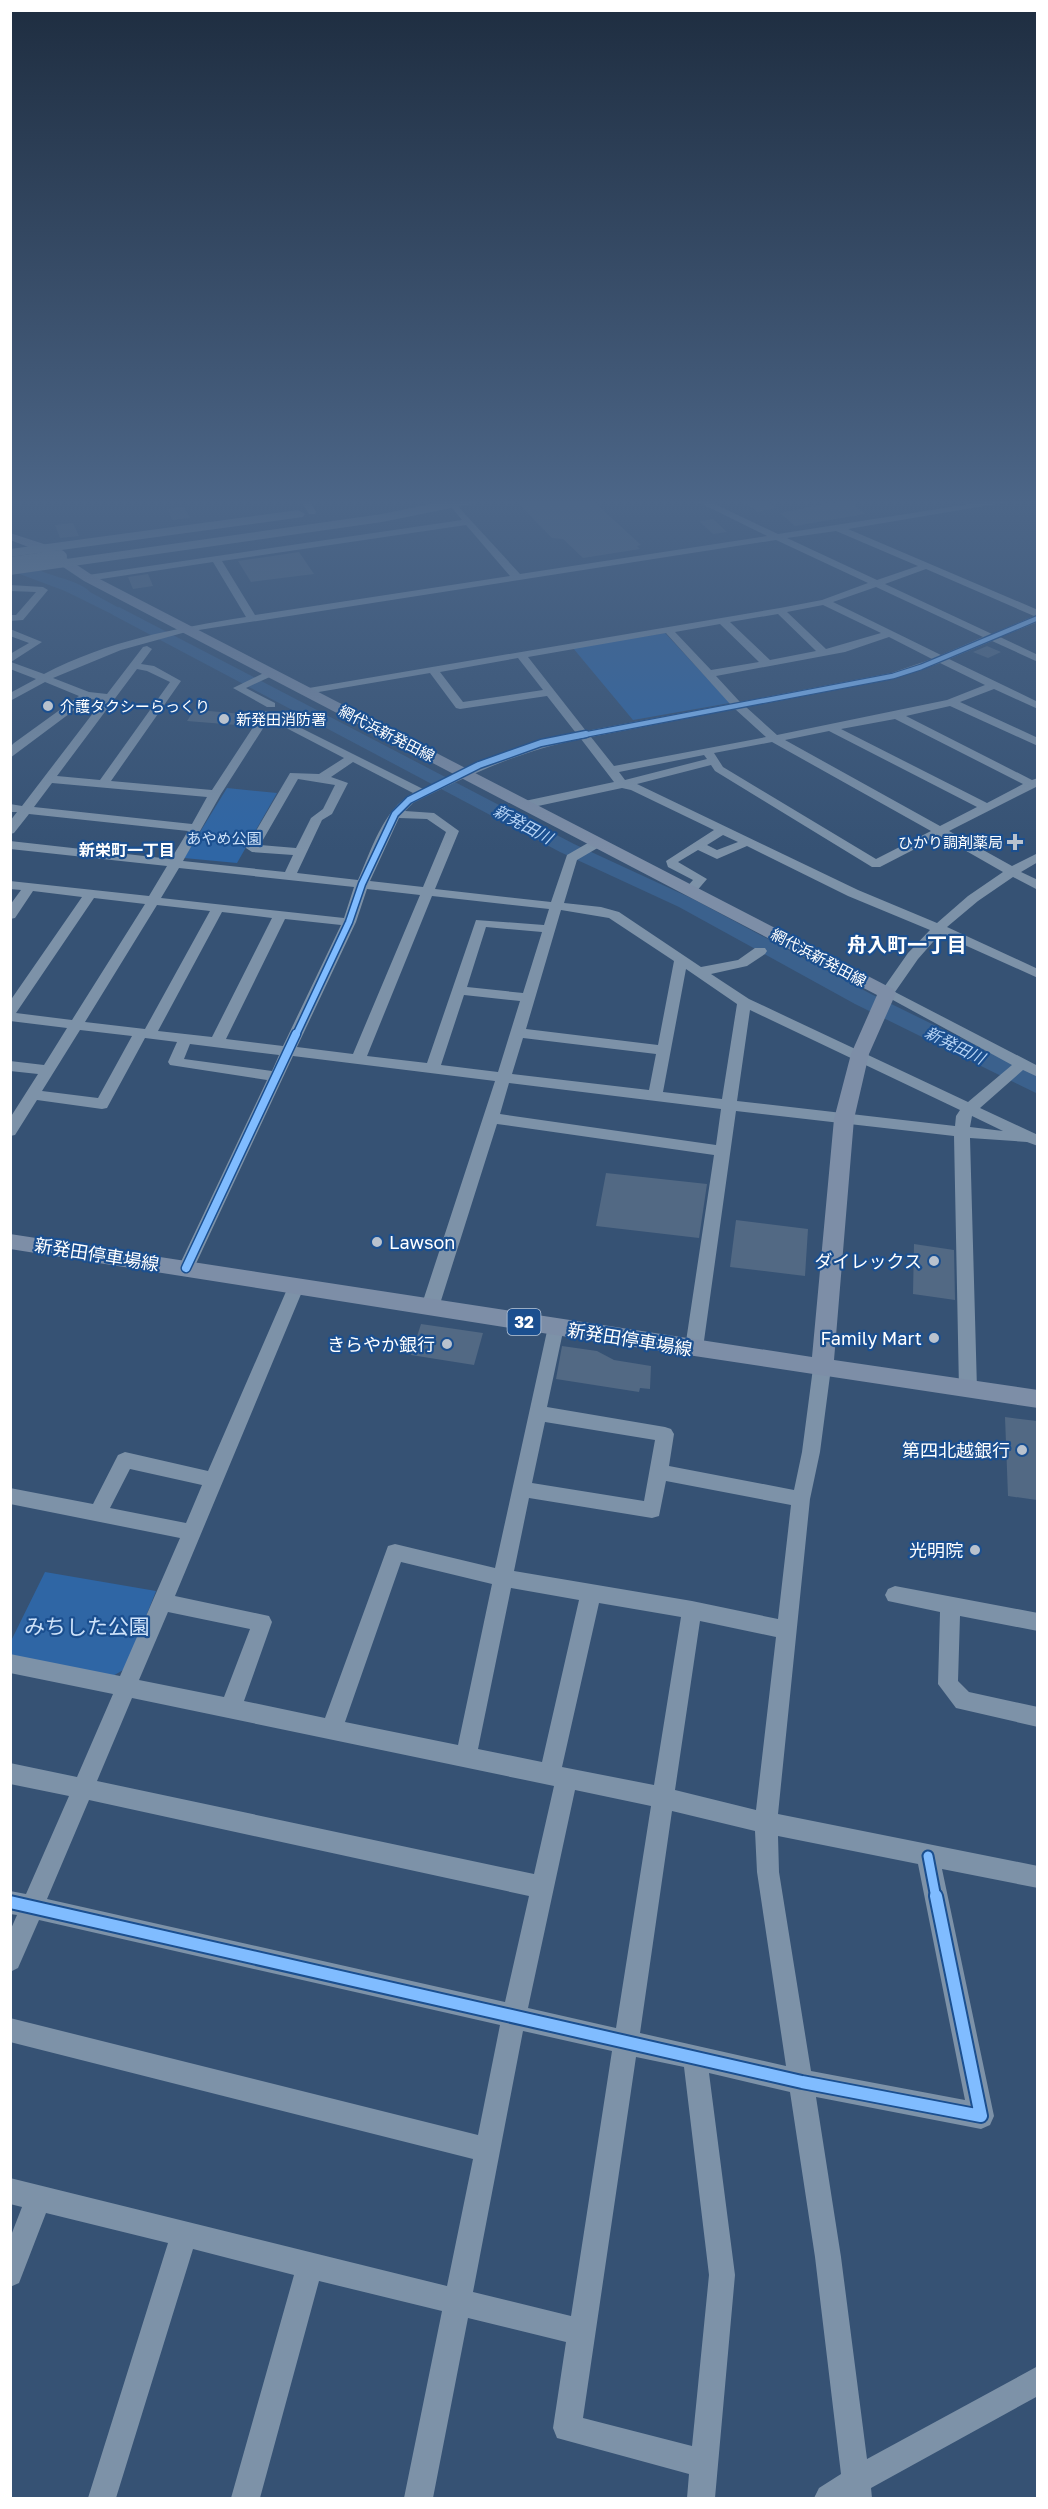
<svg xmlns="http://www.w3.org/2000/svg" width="1048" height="2509" font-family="'Golos Text','Noto Sans JP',sans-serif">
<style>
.green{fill:#2f66a5}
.water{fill:#3b618d}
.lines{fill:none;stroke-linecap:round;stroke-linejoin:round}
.river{fill:#3b618d;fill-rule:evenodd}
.building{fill:#526984}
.minor{fill:#7d92a8;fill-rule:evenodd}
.major{fill:#7d8ea7;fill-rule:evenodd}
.highway{fill:#7e92a7;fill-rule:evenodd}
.highway-bridge{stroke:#7e92a7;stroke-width:14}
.cycleway-far4-casing{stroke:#1b4f8f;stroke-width:7}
.cycleway-far3-casing{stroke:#1b4f8f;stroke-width:9}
.cycleway-far2-casing{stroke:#1b4f8f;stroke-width:11}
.cycleway-far1-casing{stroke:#1b4f8f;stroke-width:13}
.cycleway-casing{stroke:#1b4f8f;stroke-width:16}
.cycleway-far4{stroke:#80bcff;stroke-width:4.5}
.cycleway-far3{stroke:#80bcff;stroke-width:6}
.cycleway-far2{stroke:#80bcff;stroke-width:8}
.cycleway-far1{stroke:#80bcff;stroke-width:9}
.cycleway{stroke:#80bcff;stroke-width:12}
.poi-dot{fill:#b9c2ce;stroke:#1b4f8f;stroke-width:2}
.labels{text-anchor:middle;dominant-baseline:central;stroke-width:4.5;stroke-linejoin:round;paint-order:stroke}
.far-poi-label{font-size:15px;fill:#fff;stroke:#1b4f8f;text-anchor:start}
.far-street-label{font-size:15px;fill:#fff;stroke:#1b4f8f}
.far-park-label{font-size:15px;fill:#cfe3fa;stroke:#1b4f8f}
.far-water-label{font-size:16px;font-style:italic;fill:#b5d3f5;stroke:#1b4f8f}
.far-neighbourhood-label{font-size:16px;font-weight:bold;fill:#fff;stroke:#1b4f8f}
.shield{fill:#1b4f8f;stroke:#bbcadd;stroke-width:1.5}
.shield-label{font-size:16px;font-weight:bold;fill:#fff}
.poi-label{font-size:18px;fill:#fff;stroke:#1b4f8f;text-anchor:end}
.street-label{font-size:18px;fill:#fff;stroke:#1b4f8f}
.neighbourhood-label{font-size:20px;font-weight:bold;fill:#fff;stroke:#1b4f8f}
.near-park-label{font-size:21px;fill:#cfe3fa;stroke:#1b4f8f}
</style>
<rect width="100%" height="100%" fill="#365274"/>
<path class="green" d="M665,633L730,703L633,720L573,648Z
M227,788L277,793L237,863L184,858Z
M45,1572L156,1591L125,1669L111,1677L11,1657L10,1643Z"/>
<path class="water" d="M39,570C53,577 81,581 90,592L154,627L144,630L65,591L17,573Z"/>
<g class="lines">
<path class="river" d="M119,607L574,844L693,899L871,994L1038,1076V1094L855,1004L679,907L560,852L113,615L111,612Z"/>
</g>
<path class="building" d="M543,499H591L641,545L637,546L640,549L583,558L563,539L552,538L518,503Z
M741,499H765L776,508L757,512Z
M848,500L865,514L795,526L780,513Z
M184,507L190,518L172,520L168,509Z
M713,519L727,532L713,534L699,521Z
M73,523L79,536L60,538L55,525Z
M299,552L314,574L251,582L238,561Z
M148,574L153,586L133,589L128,577Z
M987,646L1001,652L988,658L973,652Z
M195,709L209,711L254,715L249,726L187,721Z
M606,1173L707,1184L699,1238L596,1226Z
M736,1220L808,1229L805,1276L730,1267Z
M914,1244L954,1250L955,1300L913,1294Z
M421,1324L483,1333L474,1365L411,1355Z
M562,1346L597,1351L614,1360L651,1366L650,1389L640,1388L639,1392L556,1379Z
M1005,1417L1037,1421V1500L1008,1496Z"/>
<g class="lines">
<path class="minor" d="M300,499H309L316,512L315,514H309Z
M692,499H704L778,534L1002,499H1025L848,529L1038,610V622L1000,637L1038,655V662L992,641L949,659L1038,702V709L994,689L960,702L1038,738V746L950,706L906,716L1032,780L1038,778V786L949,831L1012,866L1038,853V862L1021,872L1038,880V890L1013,877L978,901L947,927L1038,969V978L940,934L918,959L895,992L1038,1066V1077L1023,1070L980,1108L1038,1135V1146L1027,1142L970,1138L977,1389L974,1394L968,1396L962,1394L959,1389L954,1136L736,1111L703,1348L700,1353L694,1355L688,1353L685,1348L714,1155L497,1124L439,1307L436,1312L430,1313L424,1312L421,1307L495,1081L293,1056L194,1268L192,1272H180L178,1268L267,1080L170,1065L168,1062L177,1042L145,1038L107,1108L102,1109L37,1100L15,1135L10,1136V1118L38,1074L10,1071V1061L44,1065L67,1028L10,1021V1001L82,897L33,891L15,918L10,919V905L21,890L10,889V881L149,896L167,866L10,849V841L171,859L188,831L29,814L14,833L10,834V821L17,812H10V804L22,806L103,700L89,699L10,758V747L14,743L79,696L45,682L10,701V693L36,679L10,669V654L29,643L10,636V629L42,642L11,662L44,674C107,641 176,628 246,617L213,562L88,581L83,578L88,575L462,520L449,504L453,501L520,574L767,536ZM466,525L510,576L255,615L222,561ZM836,531L918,566L877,580L787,538ZM776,540L868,583L822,600L780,608L303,689V693L307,694L430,673L456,708L460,709L547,696L576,733C521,743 473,764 423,789L267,711L263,712L212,790L111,781L181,681L154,666L141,664L152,649L147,646L143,647L107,694L89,692L53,678L121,650L186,632ZM926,569L1034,616L992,634L885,584ZM876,587L983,637L941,655L833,602ZM823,605L881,633L826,649L787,612ZM778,614L816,651L770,660L730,622ZM720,624L759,662L711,670L675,632ZM666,633L730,704L586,731L528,657ZM889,637L932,659L891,673L740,702L716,676L845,652ZM518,658L543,690L463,702L440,672ZM940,663L985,685L947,700L777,735L746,707L893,679ZM137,669L147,671L170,682L100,780L57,776ZM735,709L766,737L614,766L591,737ZM269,719L344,758L319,774L290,773L246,848L252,852L293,855L285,872L183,861L221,794ZM895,719L1023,784L987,803L841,729ZM829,731L977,807L940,826L785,740ZM581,739L614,782L520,802V808L524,809L622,788L631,790L714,830L666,861L668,867L693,880L684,890L685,893H695L707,879L678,862L698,850L717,859L747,846L848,896L930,930L908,953L880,993L1012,1065L968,1102L749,999L711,974L747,966L765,954L767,951L765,948H755L738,960L701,967L619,912L601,907L564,903L577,860L601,846L603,843L601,840H593L567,855L551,902L435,889L459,831L434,813L405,811L413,803C469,775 519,751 581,739ZM772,742L931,831L876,859L723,767L714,753ZM704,755L707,759L625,780L619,772ZM353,762L413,793C383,809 371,851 358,880L297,873L322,820L332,814L348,783L331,777ZM711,765L715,771L872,867H880L940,836L1003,872L968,896L937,923L858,890L637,784ZM298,779L335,785L323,809L311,818L296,848L260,845ZM52,783L207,797L192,824L34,807ZM399,818L427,819L446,832L423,887L370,881ZM723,835L738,842L717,850L707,845ZM179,868L354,887L344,918L161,898ZM367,889L420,895L353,1054L297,1047L356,922ZM432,896L549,909L544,925L476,920L427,1063L367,1056ZM94,898L145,904L72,1020L16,1013ZM157,905L210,911L145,1029L85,1022ZM561,910L609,918L674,961L658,1045L526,1029ZM222,912L272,918L212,1037L158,1031ZM285,919L341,925L283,1046L226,1039ZM486,927L542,932L523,993L467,987ZM686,969L737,1004L722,1099L663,1092ZM464,995L520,1001L498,1072L441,1065ZM750,1010L960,1110L956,1116L955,1126L737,1101ZM80,1030L132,1036L98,1098L42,1091ZM523,1038L656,1054L649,1090L512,1074ZM190,1044L279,1055L272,1071L184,1059ZM509,1083L721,1109L716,1145L500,1114ZM972,1116L1003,1131L970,1127Z
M10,585L43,587L48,590L23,620L10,621V615H16L36,592L10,591Z
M270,670L275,673L274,675L246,688L275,703V707H267L233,688Z
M296,1281L302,1283L304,1287L175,1596L269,1616L272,1622L244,1701L325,1718L388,1546L395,1544L495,1568L549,1322L555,1320L561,1322L564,1327L547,1407L665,1427L671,1429L674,1434L669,1466L794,1490L802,1452L813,1368L816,1363L822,1361L828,1363L831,1368L820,1452L810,1499L778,1814L1038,1866V1888L942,1869L994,2116L990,2125L981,2129L816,2097L841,2257L867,2459L1038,2366V2396L871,2488L872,2498H814L819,2488L841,2474L815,2257L790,2092L709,2073L735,2275L715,2498H687L689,2474L557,2438L553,2428L566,2342L468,2318L433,2498H404L442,2311L319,2281L260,2498H231L294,2275L193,2249L116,2498H88L168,2243L46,2213L19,2283L10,2287V2238L22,2207L10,2204V2178L447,2286L473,2159L10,2042V2018L478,2135L500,2025L39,1920L18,1968L10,1972V1931L17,1915L10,1914V1891L26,1894L69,1796L10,1784V1763L77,1777L113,1694L10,1673V1654L120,1676L180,1538L10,1504V1488L93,1504L118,1455L125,1452L208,1471L288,1287L290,1283ZM545,1422L655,1440L644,1501L532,1483ZM130,1469L202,1485L186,1523L110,1508ZM666,1481L791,1505L778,1619L692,1601L514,1571L529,1498L652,1518L659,1516ZM401,1562L492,1584L458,1745L345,1722ZM511,1588L579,1600L542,1762L478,1749ZM599,1603L681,1617L654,1785L562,1767ZM168,1612L250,1629L224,1697L139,1680ZM700,1621L776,1637L756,1810L675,1790ZM132,1698L554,1786L534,1874L97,1781ZM575,1790L651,1806L616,2028L528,2008ZM89,1800L529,1896L505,2002L47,1899ZM672,1811L755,1831L757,1872L786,2066L640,2033ZM778,1836L918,1864L965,2100L811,2071L779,1872ZM523,2031L612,2051L571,2316L473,2292ZM636,2057L684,2067L709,2275L692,2446L583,2418Z
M895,1586L1038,1613V1631L960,1616L958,1681L969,1692L1038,1707V1727L956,1708L938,1684L940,1612L888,1601L885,1595L888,1589Z"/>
<path class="major" d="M10,533L47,545L92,575L893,989L896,993L869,1054L854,1119L834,1360L1038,1390V1408L555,1335L10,1249V1234L812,1357L834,1119L851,1054L877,995L84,581L39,551L10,540Z"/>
<path class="highway" d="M455,499H482L476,503L382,522L10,575V567L382,514Z
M298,510L305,514L303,517L10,557V549Z"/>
<path class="highway-bridge" d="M10,564L60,557"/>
<g class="cycleway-far4-casing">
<path id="cycleway-far4" d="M578,736L893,676L921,667L1038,618"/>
</g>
<g class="cycleway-far3-casing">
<path id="cycleway-far3" d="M296,1035L349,922L362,884L395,814L409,800L479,765L541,743L586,734"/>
</g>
<g class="cycleway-far2-casing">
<path id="cycleway-far2" d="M186,1268L296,1034"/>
</g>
<g class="cycleway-far1-casing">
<path id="cycleway-far1" d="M928,1856L936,1898"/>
</g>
<g class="cycleway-casing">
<path id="cycleway" d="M10,1902L802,2082L981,2116L936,1896"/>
</g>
<use href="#cycleway-far4" class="cycleway-far4"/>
<use href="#cycleway-far3" class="cycleway-far3"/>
<use href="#cycleway-far2" class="cycleway-far2"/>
<use href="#cycleway-far1" class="cycleway-far1"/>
<use href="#cycleway" class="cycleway"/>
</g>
<linearGradient id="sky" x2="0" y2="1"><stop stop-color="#1e2d40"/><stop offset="0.59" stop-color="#4c6688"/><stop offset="1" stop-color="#4c6688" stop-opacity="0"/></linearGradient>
<rect width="1048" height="851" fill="url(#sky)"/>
<g class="poi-dot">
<circle cx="48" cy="706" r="6"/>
<circle cx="224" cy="719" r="6"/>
<path d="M1012 833h6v6h6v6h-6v6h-6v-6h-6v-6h6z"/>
<circle cx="377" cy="1242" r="6"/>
<circle cx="934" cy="1261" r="6"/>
<circle cx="934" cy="1338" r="6"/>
<circle cx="447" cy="1344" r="6"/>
<circle cx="1022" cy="1450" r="6"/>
<circle cx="975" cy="1550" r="6"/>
</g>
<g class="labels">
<g class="far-poi-label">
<text x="60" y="706">介護タクシーらっくり</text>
<text x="236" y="719">新発田消防署</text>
<text x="1003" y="842" text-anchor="end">ひかり調剤薬局</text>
</g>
<g class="far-street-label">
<text transform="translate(387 733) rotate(27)">網代浜新発田線</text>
<text transform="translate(819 957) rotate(28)">網代浜新発田線</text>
</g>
<g class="far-park-label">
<text x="224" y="838">あやめ公園</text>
</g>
<g class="far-water-label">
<text transform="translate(523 824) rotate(28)">新発田川</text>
<text transform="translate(955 1045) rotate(26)">新発田川</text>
</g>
<g class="far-neighbourhood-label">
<text x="127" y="850">新栄町一丁目</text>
</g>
<rect class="shield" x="507.5" y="1309" width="33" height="26" rx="4.5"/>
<g class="shield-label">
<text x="524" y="1322">32</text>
</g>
<g class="poi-label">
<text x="389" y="1242" text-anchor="start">Lawson</text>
<text x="922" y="1261">ダイレックス</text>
<text x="922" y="1338">Family Mart</text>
<text x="435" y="1344">きらやか銀行</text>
<text x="1010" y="1450">第四北越銀行</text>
<text x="963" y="1550">光明院</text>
</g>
<g class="street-label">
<text transform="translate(97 1254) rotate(9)">新発田停車場線</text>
<text transform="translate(630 1339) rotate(9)">新発田停車場線</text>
</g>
<g class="neighbourhood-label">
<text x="907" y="944">舟入町一丁目</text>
</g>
<g class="near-park-label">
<text x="87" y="1626">みちした公園</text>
</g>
</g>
<rect width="1048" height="2509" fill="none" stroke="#ffffff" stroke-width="24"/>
</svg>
